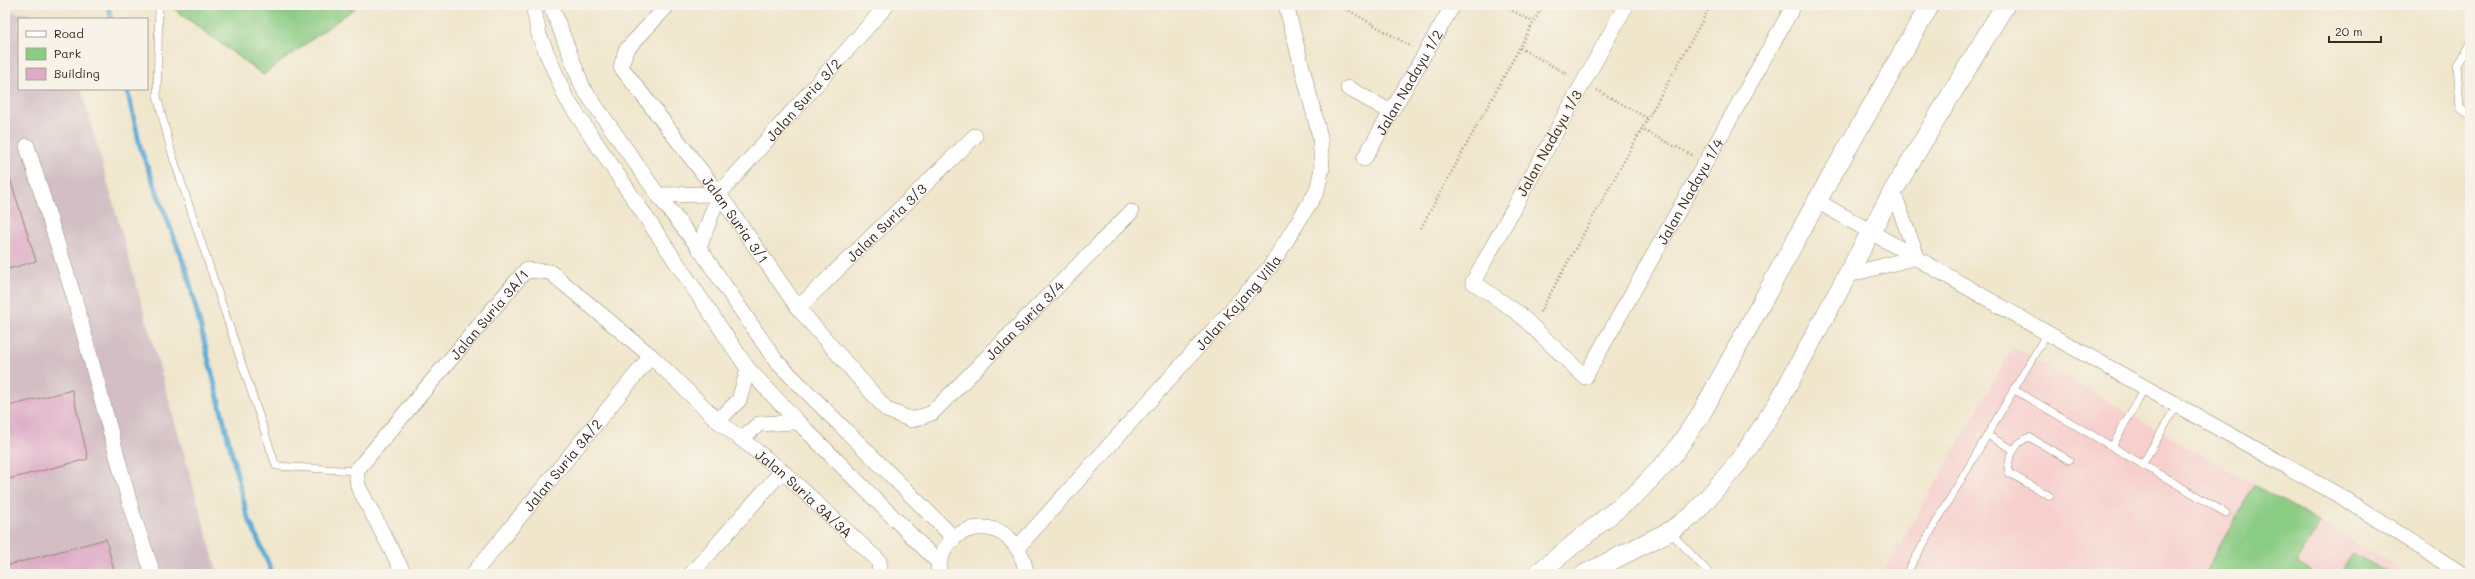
<svg xmlns="http://www.w3.org/2000/svg" width="2475" height="579" font-family="Mali,sans-serif">
<style>
.built{fill:#f7d0ce}
.industrial{fill:#d2bec4}
.green{fill:#8bcc84;stroke:#637b51}
.lines{fill:none;stroke-linecap:round;stroke-linejoin:round}
.stream{stroke:#5aabd5;stroke-width:5}
.building{fill:#deabc6}
.service-casing{stroke:#968875;stroke-width:8}
.minor-casing{stroke:#968875;stroke-width:16}
.tertiary-casing{stroke:#968875;stroke-width:20}
.path{stroke:#968875;stroke-width:2.5;stroke-dasharray:1 3;stroke-linecap:butt}
.service{stroke:#fff;stroke-width:7}
.minor{stroke:#fff;stroke-width:15}
.tertiary{stroke:#fff;stroke-width:19}
.labels{text-anchor:middle;dominant-baseline:central;stroke-width:3;stroke-linejoin:round;paint-order:stroke}
.street-label{font-size:14px;fill:#3b2a1e;stroke:#f7f3e8}
</style>
<rect width="100%" height="100%" fill="#f7f3e8"/>
<filter id="ink" filterUnits="userSpaceOnUse"><feTurbulence type="fractalNoise" baseFrequency=".025" numOctaves="2"/><feDisplacementMap in="SourceGraphic" scale="8" xChannelSelector="R" yChannelSelector="G"/><feConvolveMatrix kernelMatrix="1 2 1 2 8 2 1 2 1" color-interpolation-filters="sRGB"/></filter>
<filter id="wash" filterUnits="userSpaceOnUse"><feTurbulence type="fractalNoise" baseFrequency=".012" numOctaves="4" result="noise"/><feDisplacementMap in="SourceGraphic" scale="16" xChannelSelector="R" yChannelSelector="G"/><feGaussianBlur stdDeviation="0.9" result="paint"/><feColorMatrix in="noise" values="0 0 0 0 0 0 0 0 0 0 0 0 0 0 0 0 0 1.4 0 .05"/><feComposite in="paint" operator="in"/></filter>
<g filter="url(#wash)">
<rect width="100%" height="100%" fill="#f0e6cc"/>
<path class="built" d="M2013,347L2320,522L2408,574H1883Z"/>
<path class="industrial" d="M5,11L61,18L19,19V89H81L218,574H5Z"/>
<path class="green" d="M173,5H359L263,75L173,8Z
M2254,485L2320,522L2297,563L2316,574H2204Z
M2352,553L2391,574H2340Z"/>
<g class="lines">
<path class="stream" d="M108,5L111,19
M127,89L141,150L187,272L247,515L273,574"/>
</g>
<g id="blocks">
<path class="building" d="M5,172H8L36,261L5,270Z
M72,390L88,459L5,480V407Z
M106,539L115,574H5V566Z"/>
</g>
</g>
<g filter="url(#ink)">
<use href="#blocks" fill-opacity="0" stroke="#968875" stroke-width="1"/>
<g class="lines">
<g class="service-casing">
<path id="service" d="M159,5L157,96L172,154L276,466L356,471
M2470,43L2457,65L2460,108L2470,116
M2013,389L2226,513
M1987,435L2014,450
M2112,447L2145,387
M2142,465L2177,405
M2050,496L2009,473C2006,460 2016,441 2029,437L2069,460
M1670,532L1710,574
M1906,574L2047,333"/>
</g>
<g class="minor-casing">
<g id="minor">
<path d="M533,5L539,35L566,98L748,369L798,422L939,563"/>
<path d="M551,5L583,88L658,195L699,248L776,361L954,538"/>
<path id="s1" d="M668,5L626,50L621,67L719,194L798,308L887,410L912,420L932,413L1131,212"/>
<path id="s2" d="M1626,5L1473,282L1518,313L1585,377L1794,5"/>
<path d="M1348,88L1391,112"/>
<path d="M27,146L74,297L133,515L153,574"/>
<path id="s3" d="M1364,159L1453,5"/>
<path d="M1893,191L1917,257"/>
<path d="M658,195L719,194"/>
<path d="M1817,201L2047,333L2342,497L2462,574"/>
<path id="s4" d="M699,248L719,194L887,5"/>
<path d="M1848,275L1917,257"/>
<path id="s5" d="M798,308L975,136"/>
<path d="M718,421L739,400L748,369"/>
<path d="M741,439L759,424L798,422"/>
<path id="s6" d="M1018,547L1270,267L1317,191L1322,168L1320,137L1286,5"/>
<path id="s7" d="M404,574L358,486L356,471L526,270L550,272L651,356L718,421L782,471L879,561L880,574"/>
<path id="s8" d="M473,574L651,356"/>
<path d="M691,574L782,471"/>
<path d="M938,574C941,514 1019,511 1026,574"/>
</g>
</g>
<g class="tertiary-casing">
<path id="tertiary" d="M1537,574L1637,493L1672,456L1701,414L1817,201L1930,5
M1585,574L1670,531L1692,516L1739,462L1778,403L1893,191L2005,5"/>
</g>
<path class="path" d="M1339,5L1412,47
M1502,5L1533,22
M1520,48L1569,75
M1597,90L1647,118
M1641,129L1692,155
M1421,228L1543,5
M1540,312L1711,5"/>
<use href="#service" class="service"/>
<use href="#minor" class="minor"/>
<use href="#tertiary" class="tertiary"/>
</g>
</g>
<g class="labels">
<g class="street-label">
<text stroke="none"><textPath href="#s3" startOffset="89">Jalan Nadayu 1/2</textPath></text>
<text stroke="none"><textPath href="#s4" startOffset="184">Jalan Suria 3/2</textPath></text>
<text transform="translate(1549 143) rotate(-61)">Jalan Nadayu 1/3</text>
<text stroke="none"><textPath href="#s2" startOffset="677">Jalan Nadayu 1/4</textPath></text>
<text stroke="none"><textPath href="#s1" startOffset="270">Jalan Suria 3/1</textPath></text>
<text stroke="none"><textPath href="#s5" startOffset="123">Jalan Suria 3/3</textPath></text>
<text stroke="none"><textPath href="#s6" startOffset="329">Jalan Kajang Villa</textPath></text>
<text stroke="none"><textPath href="#s7" startOffset="320">Jalan Suria 3A/1</textPath></text>
<text stroke="none"><textPath href="#s1" startOffset="693">Jalan Suria 3/4</textPath></text>
<text stroke="none"><textPath href="#s8" startOffset="141">Jalan Suria 3A/2</textPath></text>
<text stroke="none"><textPath href="#s7" startOffset="739">Jalan Suria 3A/3A</textPath></text>
</g>
</g>
<rect width="2475" height="579" fill="none" stroke="#f7f3e8" stroke-width="20"/>
<rect x="18" y="18" width="130" height="72" fill="#f7f3e8" stroke="#aca397"/>
<rect x="26" y="31" width="20" height="6" fill="#ffffff" stroke="#aca397"/>
<text x="54" y="38" font-size="12" fill="#3b2a1e">Road</text>
<rect x="26" y="48" width="20" height="12" fill="#8bcc84" stroke="#aca397"/>
<text x="54" y="58" font-size="12" fill="#3b2a1e">Park</text>
<rect x="26" y="68" width="20" height="12" fill="#deabc6" stroke="#aca397"/>
<text x="54" y="78" font-size="12" fill="#3b2a1e">Building</text>
<path d="M2329 36v6h52v-6" fill="none" stroke="#3b2a1e" stroke-width="2"/>
<text x="2335" y="36" font-size="12" fill="#3b2a1e" stroke="#f7f3e8" stroke-width="3" paint-order="stroke">20 m</text>
</svg>
